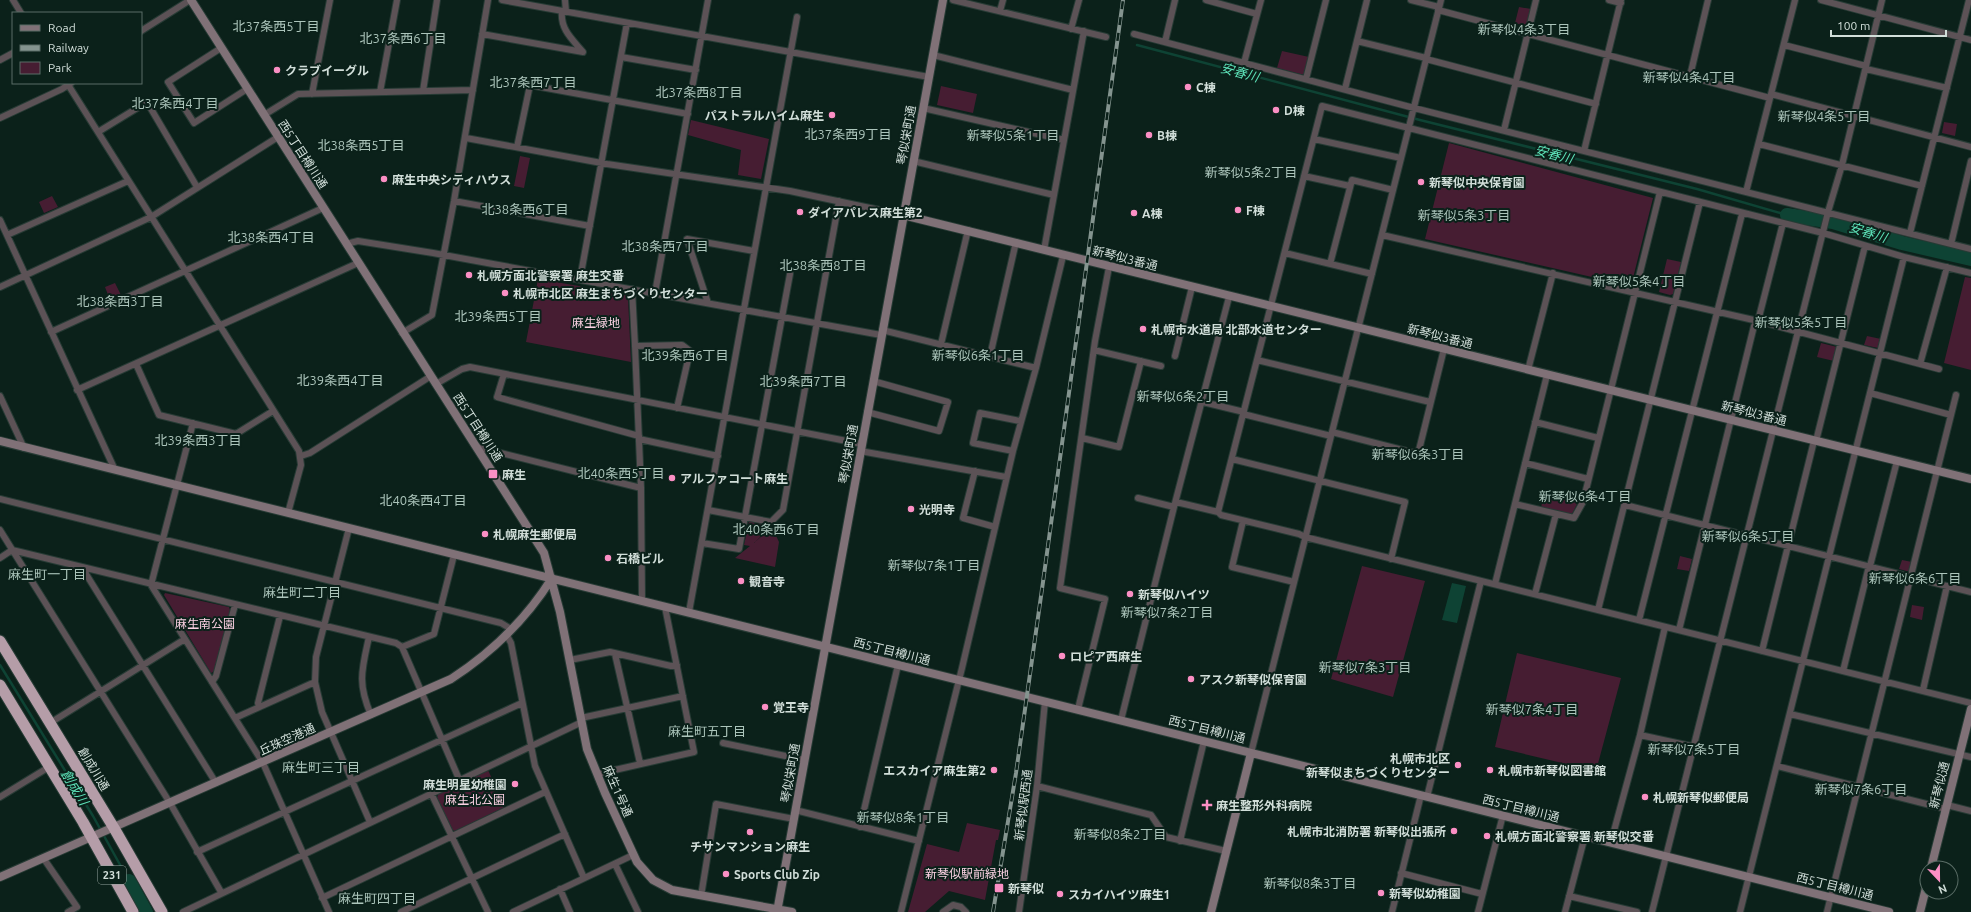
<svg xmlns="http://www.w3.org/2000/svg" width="1971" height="912" font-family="Ubuntu,'Noto Sans JP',sans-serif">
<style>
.green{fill:#461d32}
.water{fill:#0e4334}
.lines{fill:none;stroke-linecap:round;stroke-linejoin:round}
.stream{stroke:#0e4334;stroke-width:2.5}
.river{stroke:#0e4334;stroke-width:14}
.street-casing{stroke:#273b35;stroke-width:8}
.secondary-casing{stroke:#273b35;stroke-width:10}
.highway-casing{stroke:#273b35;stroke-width:13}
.street{stroke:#5c5256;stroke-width:6}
.secondary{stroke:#807177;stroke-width:8}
.highway{stroke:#b59da8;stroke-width:11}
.rail-casing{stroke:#84948f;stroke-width:4}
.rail{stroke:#0b211a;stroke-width:2.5;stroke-dasharray:8;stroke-linecap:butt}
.poi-dot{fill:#fb8fc4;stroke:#0b211a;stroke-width:1.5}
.labels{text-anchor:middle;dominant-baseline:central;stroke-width:4;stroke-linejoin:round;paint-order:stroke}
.shield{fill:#0b211a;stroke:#96a5a0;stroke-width:1}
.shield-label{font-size:11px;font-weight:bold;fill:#d1ded9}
.poi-label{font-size:12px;font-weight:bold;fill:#d1ded9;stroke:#0b211a;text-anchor:start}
.street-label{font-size:12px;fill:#d1ded9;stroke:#0b211a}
.park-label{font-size:12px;fill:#fcd2e4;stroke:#0b211a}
.neighbourhood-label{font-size:13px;fill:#acc5bb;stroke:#0b211a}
.water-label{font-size:13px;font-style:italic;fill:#5de3b9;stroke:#0b211a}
</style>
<rect width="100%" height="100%" fill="#0b211a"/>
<path class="green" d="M1519,7L1531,9L1526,26L1515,23Z
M1282,51L1309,57L1304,75L1277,68Z
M941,86L977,94L973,113L937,105Z
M691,120L769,139L761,179L738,175L741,150L688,135Z
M1944,122L1957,124L1955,136L1942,133Z
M1449,143L1653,198L1632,282L1627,285L1425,239Z
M520,156L530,158L524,188L514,186Z
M52,196L58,207L44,213L39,202Z
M1667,259L1681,262L1673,294L1670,295L1659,292Z
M1965,277L1971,278V370L1944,363Z
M538,279L626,294L628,297L631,362L526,342Z
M115,283L121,295L110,300L105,287Z
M1867,336L1881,339L1878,348L1864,345Z
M1821,343L1837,347L1834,361L1817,357Z
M1544,492L1579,500L1572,514L1541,508Z
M749,521L772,525L754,543L772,527L779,542L775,567L735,558L750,546L744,545Z
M1680,556L1692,559L1689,571L1677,569Z
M1902,560L1912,562L1910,572L1899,569Z
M1362,566L1425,581L1393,697L1331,679Z
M165,593L229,607L230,610L215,671L211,673L164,595Z
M1912,605L1924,607L1922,620L1910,617Z
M1517,653L1621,678L1596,771L1495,747Z
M488,770L505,807L455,831L452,830L437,798L438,794Z
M967,823L1000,830L998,840H996L985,900L949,891L925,912H908L927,844L959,852Z"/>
<path class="water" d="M1452,583L1466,586L1457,623L1442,620Z"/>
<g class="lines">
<path class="stream" d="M1137,45L1420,120L1697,189L1787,215
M0,665L93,816L129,881"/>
<path class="river" d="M1787,215L1833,222L1902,243L1971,259
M129,881L146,912"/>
<g class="street-casing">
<path id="street" d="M13,0L21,13
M502,0L929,77
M565,0L566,12
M953,0L1106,37
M1206,0L1257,14
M1411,0L1439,7
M1609,0L1621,3
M1821,0L1971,40
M1438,10L1770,98
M1000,11L1003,0
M1071,29L1079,0
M141,31L190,0
M482,34L583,52C572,39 560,29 562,11
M1134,34L1414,108L1971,249
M1357,41L1426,58
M1165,42L1175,0
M1784,45L1866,66
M221,48L168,82L194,123L247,89
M933,55L1073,90
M621,57L696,70
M1426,59L1596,104
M0,60L13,53
M1244,63L1261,0
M1866,69L1947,88
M1690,76L1708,0
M1306,79L1326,0
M67,83L299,451L301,465L288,513
M1345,89L1367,0
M423,91L437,0
M380,92L397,0
M312,94L330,0
M1771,94L1971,147
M923,108L1064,140
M264,115L298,94L473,90
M0,118L62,89L71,83
M1504,130L1536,0
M98,132L147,102L197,187
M466,138L607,164L790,191L903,215
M1314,139L1401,158
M1759,144L1922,186
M517,147L530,85L688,114
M1584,151L1621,0
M913,161L1054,195
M1304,176L1350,186
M1746,192L1795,0
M454,201L590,226
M0,220L115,470
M1910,233L1969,0
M7,235L128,181
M1382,235L1758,321L1939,369
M346,244L358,241L433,253L881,335
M1951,244L1971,161
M1044,250L1084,31
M1285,253L1372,274
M1330,264L1352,180L1393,190
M1971,273L1904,257L1823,233L1322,106L1218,512L1221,515L1299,534L1305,537L1971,703
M580,279L627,23
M0,287L151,217L278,137
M632,289L635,346
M655,293L708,0
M708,303L687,239L754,251
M882,330L1036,368
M51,332L323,208
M402,333L432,315L454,201L488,0
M941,344L968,230
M1094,350L1161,366
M990,356L1016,242
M1175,356L1192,287
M1257,360L1430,402
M136,364L159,415L236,434L273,411
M1920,364L1947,267
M1528,370L1553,273
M504,374L497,397L639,436
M436,384L462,369L470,367L862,444
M77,390L358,263
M1870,393L1951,415
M0,396L24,448
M1203,402L1244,412
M867,412L939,431L948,402L873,381
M1243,414L1331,436
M1535,422L1598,438
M193,423L151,585L263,763L329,912
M1332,432L1418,454L1444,349
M1082,438L1119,447L1141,361
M639,439L718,456
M1816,441L1865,246
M477,447L641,488
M860,451L1006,477
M1013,451L973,443L980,413L1020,421
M301,456L310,453L431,376
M1232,459L1405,502L1391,559
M1525,463L1588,479
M975,471L963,518L995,527
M1138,498L1174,507
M0,499L501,623L511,629
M1176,502L1218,512
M1515,504L1574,518L1583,502L1660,192
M1625,505L1971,592
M708,510L771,522L783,510L839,201
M1243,521L1232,567L1294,582
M349,528L316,657L315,682L322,712L370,822
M0,530L170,803L221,892
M702,543L739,549L790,274
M0,558L12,550L396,643L402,647L459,779
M1870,566L1897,461
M85,568L86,574L216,783
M1495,584L1547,375
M1535,594L1556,514
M642,601L641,488L635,346L682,345L690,351L677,408
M1598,610L1700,202
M689,612L797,17
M1639,620L1742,214
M1679,630L1754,326L1758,321L1783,223
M506,634L511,643L535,766L584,878
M369,637C362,669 357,683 371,715
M402,647L434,634L454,555
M1762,651L1814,441
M615,654L640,763
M570,660L610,652L671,666L677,665
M1843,671L1869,566
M212,682L216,676L235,605
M1923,690L1947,586
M259,707L258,703L280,616
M1078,709L1105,599L1060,588L1095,341L1109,267
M1790,714L1971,757
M235,718L315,682
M581,718L683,696
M1121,720L1174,507L1229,297
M50,723L185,639
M1640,735L1695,747
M723,743L805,760
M1251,753L1441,0
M1777,766L1946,809
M597,774L694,752L665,607
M1037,786L1151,815L1166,837L1226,851
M431,793L488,912
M0,797L49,767
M1427,797L1481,581
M1947,805L1971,811
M795,810L919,841
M860,827L898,665
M1180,841L1204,741
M1611,842L1640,735L1665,627
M197,852L522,703
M44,859L77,907L68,912
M615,864L638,912
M1401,873L1482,894
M560,889L570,912
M701,896L716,804L794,819
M1569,896L1637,912
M322,898L545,792
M183,912L582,722
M401,912L565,834
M513,912L633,855
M901,912L962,668L1013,451L1036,368L1063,256
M943,912L953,905L961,907L966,912
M1019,912L1037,786L1045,701
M1392,912L1421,795
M1478,912L1503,815
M1565,912L1585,836
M1652,912L1828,212L1842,165L1882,0
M1740,912L1904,257
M1827,912L1956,395"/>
</g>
<g class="secondary-casing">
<path id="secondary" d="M191,0L544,553L560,612L587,749L605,793L637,862L653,880L672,890L792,912
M903,215L1971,479
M0,441L1889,912
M1931,868L1971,709
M0,877L451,679C491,653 527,618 552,578
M777,912L943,0
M1211,912L1251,753
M1920,912L1927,884"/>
</g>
<g class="highway-casing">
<path id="highway" d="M0,641L114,828L162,912
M0,685L83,822L133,912"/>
</g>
<use href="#street" class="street"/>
<use href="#secondary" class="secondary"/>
<use href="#highway" class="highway"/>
<g class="rail-casing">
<path id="rail" d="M993,912L1016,773L1043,582L1123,0"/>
</g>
<use href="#rail" class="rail"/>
</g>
<g class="poi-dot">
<circle cx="277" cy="70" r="4"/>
<circle cx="1188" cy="87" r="4"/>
<circle cx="1276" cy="110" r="4"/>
<circle cx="832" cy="115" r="4"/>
<circle cx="1149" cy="135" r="4"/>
<circle cx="384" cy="179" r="4"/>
<circle cx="1421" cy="182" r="4"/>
<circle cx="1238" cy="210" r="4"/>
<circle cx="800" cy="212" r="4"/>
<circle cx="1134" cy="213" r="4"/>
<circle cx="469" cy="275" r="4"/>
<circle cx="505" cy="293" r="4"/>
<circle cx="1143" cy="329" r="4"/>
<rect x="488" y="469" width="10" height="10" rx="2"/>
<circle cx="672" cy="478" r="4"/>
<circle cx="911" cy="509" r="4"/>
<circle cx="485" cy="534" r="4"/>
<circle cx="608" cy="558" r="4"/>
<circle cx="741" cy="581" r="4"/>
<circle cx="1130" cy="594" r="4"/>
<circle cx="1062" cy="656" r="4"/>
<circle cx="1191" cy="679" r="4"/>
<circle cx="765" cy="707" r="4"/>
<circle cx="1458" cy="765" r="4"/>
<circle cx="994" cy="770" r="4"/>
<circle cx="1490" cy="770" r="4"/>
<circle cx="515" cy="784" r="4"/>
<circle cx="1645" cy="797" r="4"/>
<path d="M1205 799h4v4h4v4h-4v4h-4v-4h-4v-4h4z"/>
<circle cx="1454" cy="831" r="4"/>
<circle cx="750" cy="832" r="4"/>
<circle cx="1487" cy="836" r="4"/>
<circle cx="726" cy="874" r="4"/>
<rect x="994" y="883" width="10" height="10" rx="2"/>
<circle cx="1381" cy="893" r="4"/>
<circle cx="1060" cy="894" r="4"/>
</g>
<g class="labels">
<rect class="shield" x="98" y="866" width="28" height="18" rx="3"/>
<g class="shield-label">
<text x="112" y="875">231</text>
</g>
<g class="poi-label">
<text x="285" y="70">クラブイーグル</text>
<text x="1196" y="87">C棟</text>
<text x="1284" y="110">D棟</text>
<text x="824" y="115" text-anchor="end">パストラルハイム麻生</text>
<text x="1157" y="135">B棟</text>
<text x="392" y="179">麻生中央シティハウス</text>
<text x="1429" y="182">新琴似中央保育園</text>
<text x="1246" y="210">F棟</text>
<text x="808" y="212">ダイアパレス麻生第2</text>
<text x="1142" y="213">A棟</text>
<text x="477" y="275">札幌方面北警察署 麻生交番</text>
<text x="513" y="293">札幌市北区 麻生まちづくりセンター</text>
<text x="1151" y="329">札幌市水道局 北部水道センター</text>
<text x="502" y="474">麻生</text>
<text x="680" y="478">アルファコート麻生</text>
<text x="919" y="509">光明寺</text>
<text x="493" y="534">札幌麻生郵便局</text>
<text x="616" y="558">石橋ビル</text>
<text x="749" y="581">観音寺</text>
<text x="1138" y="594">新琴似ハイツ</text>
<text x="1070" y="656">ロピア西麻生</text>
<text x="1199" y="679">アスク新琴似保育園</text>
<text x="773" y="707">覚王寺</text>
<text x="1450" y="758" text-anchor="end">札幌市北区<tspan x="1450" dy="14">新琴似まちづくりセンター</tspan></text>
<text x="986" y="770" text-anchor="end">エスカイア麻生第2</text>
<text x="1498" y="770">札幌市新琴似図書館</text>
<text x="507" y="784" text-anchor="end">麻生明星幼稚園</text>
<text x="1653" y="797">札幌新琴似郵便局</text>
<text x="1216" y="805">麻生整形外科病院</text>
<text x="1446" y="831" text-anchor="end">札幌市北消防署 新琴似出張所</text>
<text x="1495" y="836">札幌方面北警察署 新琴似交番</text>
<text x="750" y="846" text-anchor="middle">チサンマンション麻生</text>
<text x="734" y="874">Sports Club Zip</text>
<text x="1008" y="888">新琴似</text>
<text x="1389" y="893">新琴似幼稚園</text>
<text x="1068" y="894">スカイハイツ麻生1</text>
</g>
<g class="street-label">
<text transform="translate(906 135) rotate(-80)">琴似栄町通</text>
<text transform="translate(303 154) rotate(57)">西5丁目樽川通</text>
<text transform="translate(1125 258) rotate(14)">新琴似3番通</text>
<text transform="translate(1440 336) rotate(14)">新琴似3番通</text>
<text transform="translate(1754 413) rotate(14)">新琴似3番通</text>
<text transform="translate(478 427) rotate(57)">西5丁目樽川通</text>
<text transform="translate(848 454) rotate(-80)">琴似栄町通</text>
<text transform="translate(892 651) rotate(14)">西5丁目樽川通</text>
<text transform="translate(1207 729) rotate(14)">西5丁目樽川通</text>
<text transform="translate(287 739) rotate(-24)">丘珠空港通</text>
<text transform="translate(94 769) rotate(59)">創成川通</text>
<text transform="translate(790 773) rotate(-80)">琴似栄町通</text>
<text transform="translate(1939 785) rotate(-76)">新琴似通</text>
<text transform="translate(618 791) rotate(66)">麻生1号通</text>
<text transform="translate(1023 805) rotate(-83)">新琴似駅西通</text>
<text transform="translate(1521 808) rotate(14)">西5丁目樽川通</text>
<text transform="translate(1835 886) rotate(14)">西5丁目樽川通</text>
</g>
<g class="park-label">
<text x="596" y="322">麻生緑地</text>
<text x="205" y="623">麻生南公園</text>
<text x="475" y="799">麻生北公園</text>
<text x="967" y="873">新琴似駅前緑地</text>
</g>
<g class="neighbourhood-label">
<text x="276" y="26">北37条西5丁目</text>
<text x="1524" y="29">新琴似4条3丁目</text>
<text x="403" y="38">北37条西6丁目</text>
<text x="1689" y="77">新琴似4条4丁目</text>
<text x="533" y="82">北37条西7丁目</text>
<text x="699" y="92">北37条西8丁目</text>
<text x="175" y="103">北37条西4丁目</text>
<text x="1824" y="116">新琴似4条5丁目</text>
<text x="848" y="134">北37条西9丁目</text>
<text x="1013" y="135">新琴似5条1丁目</text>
<text x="361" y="145">北38条西5丁目</text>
<text x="1251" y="172">新琴似5条2丁目</text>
<text x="525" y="209">北38条西6丁目</text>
<text x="1464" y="215">新琴似5条3丁目</text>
<text x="271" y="237">北38条西4丁目</text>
<text x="665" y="246">北38条西7丁目</text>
<text x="823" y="265">北38条西8丁目</text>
<text x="1639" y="281">新琴似5条4丁目</text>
<text x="120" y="301">北38条西3丁目</text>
<text x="498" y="316">北39条西5丁目</text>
<text x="1801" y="322">新琴似5条5丁目</text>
<text x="685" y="355">北39条西6丁目</text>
<text x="978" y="355">新琴似6条1丁目</text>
<text x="340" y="380">北39条西4丁目</text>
<text x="803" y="381">北39条西7丁目</text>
<text x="1183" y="396">新琴似6条2丁目</text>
<text x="198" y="440">北39条西3丁目</text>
<text x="1418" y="454">新琴似6条3丁目</text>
<text x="621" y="473">北40条西5丁目</text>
<text x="1585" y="496">新琴似6条4丁目</text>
<text x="423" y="500">北40条西4丁目</text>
<text x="776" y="529">北40条西6丁目</text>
<text x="1748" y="536">新琴似6条5丁目</text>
<text x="934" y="565">新琴似7条1丁目</text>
<text x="47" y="574">麻生町一丁目</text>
<text x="1915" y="578">新琴似6条6丁目</text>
<text x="302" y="592">麻生町二丁目</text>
<text x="1167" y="612">新琴似7条2丁目</text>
<text x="1365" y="667">新琴似7条3丁目</text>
<text x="1532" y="709">新琴似7条4丁目</text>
<text x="707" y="731">麻生町五丁目</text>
<text x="1694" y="749">新琴似7条5丁目</text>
<text x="321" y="767">麻生町三丁目</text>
<text x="1861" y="789">新琴似7条6丁目</text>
<text x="903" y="817">新琴似8条1丁目</text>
<text x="1120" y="834">新琴似8条2丁目</text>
<text x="1310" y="883">新琴似8条3丁目</text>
<text x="377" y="898">麻生町四丁目</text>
</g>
<g class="water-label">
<text transform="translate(1240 72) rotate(15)">安春川</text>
<text transform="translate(1554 154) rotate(14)">安春川</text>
<text transform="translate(1868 232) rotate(17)">安春川</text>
<text transform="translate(75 787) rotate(58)">創成川</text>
</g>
</g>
<rect x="12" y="12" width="130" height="72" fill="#0b211a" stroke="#5a6d66"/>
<rect x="20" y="25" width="20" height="6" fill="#807177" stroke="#5a6d66"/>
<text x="48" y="32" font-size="12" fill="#d1ded9">Road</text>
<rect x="20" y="45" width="20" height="6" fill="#84948f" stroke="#5a6d66"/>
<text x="48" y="52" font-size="12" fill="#d1ded9">Railway</text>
<rect x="20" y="62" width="20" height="12" fill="#461d32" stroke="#5a6d66"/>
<text x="48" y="72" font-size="12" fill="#d1ded9">Park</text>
<g transform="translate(1939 880) rotate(158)"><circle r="19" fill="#0b211a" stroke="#5a6d66"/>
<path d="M0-3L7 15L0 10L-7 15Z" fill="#fb8fc4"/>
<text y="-6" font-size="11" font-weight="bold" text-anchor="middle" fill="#d1ded9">N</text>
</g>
<path d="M1831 30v6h115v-6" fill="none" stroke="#d1ded9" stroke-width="2"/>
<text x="1837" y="30" font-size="12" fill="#d1ded9" stroke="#0b211a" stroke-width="3" paint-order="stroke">100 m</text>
</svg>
